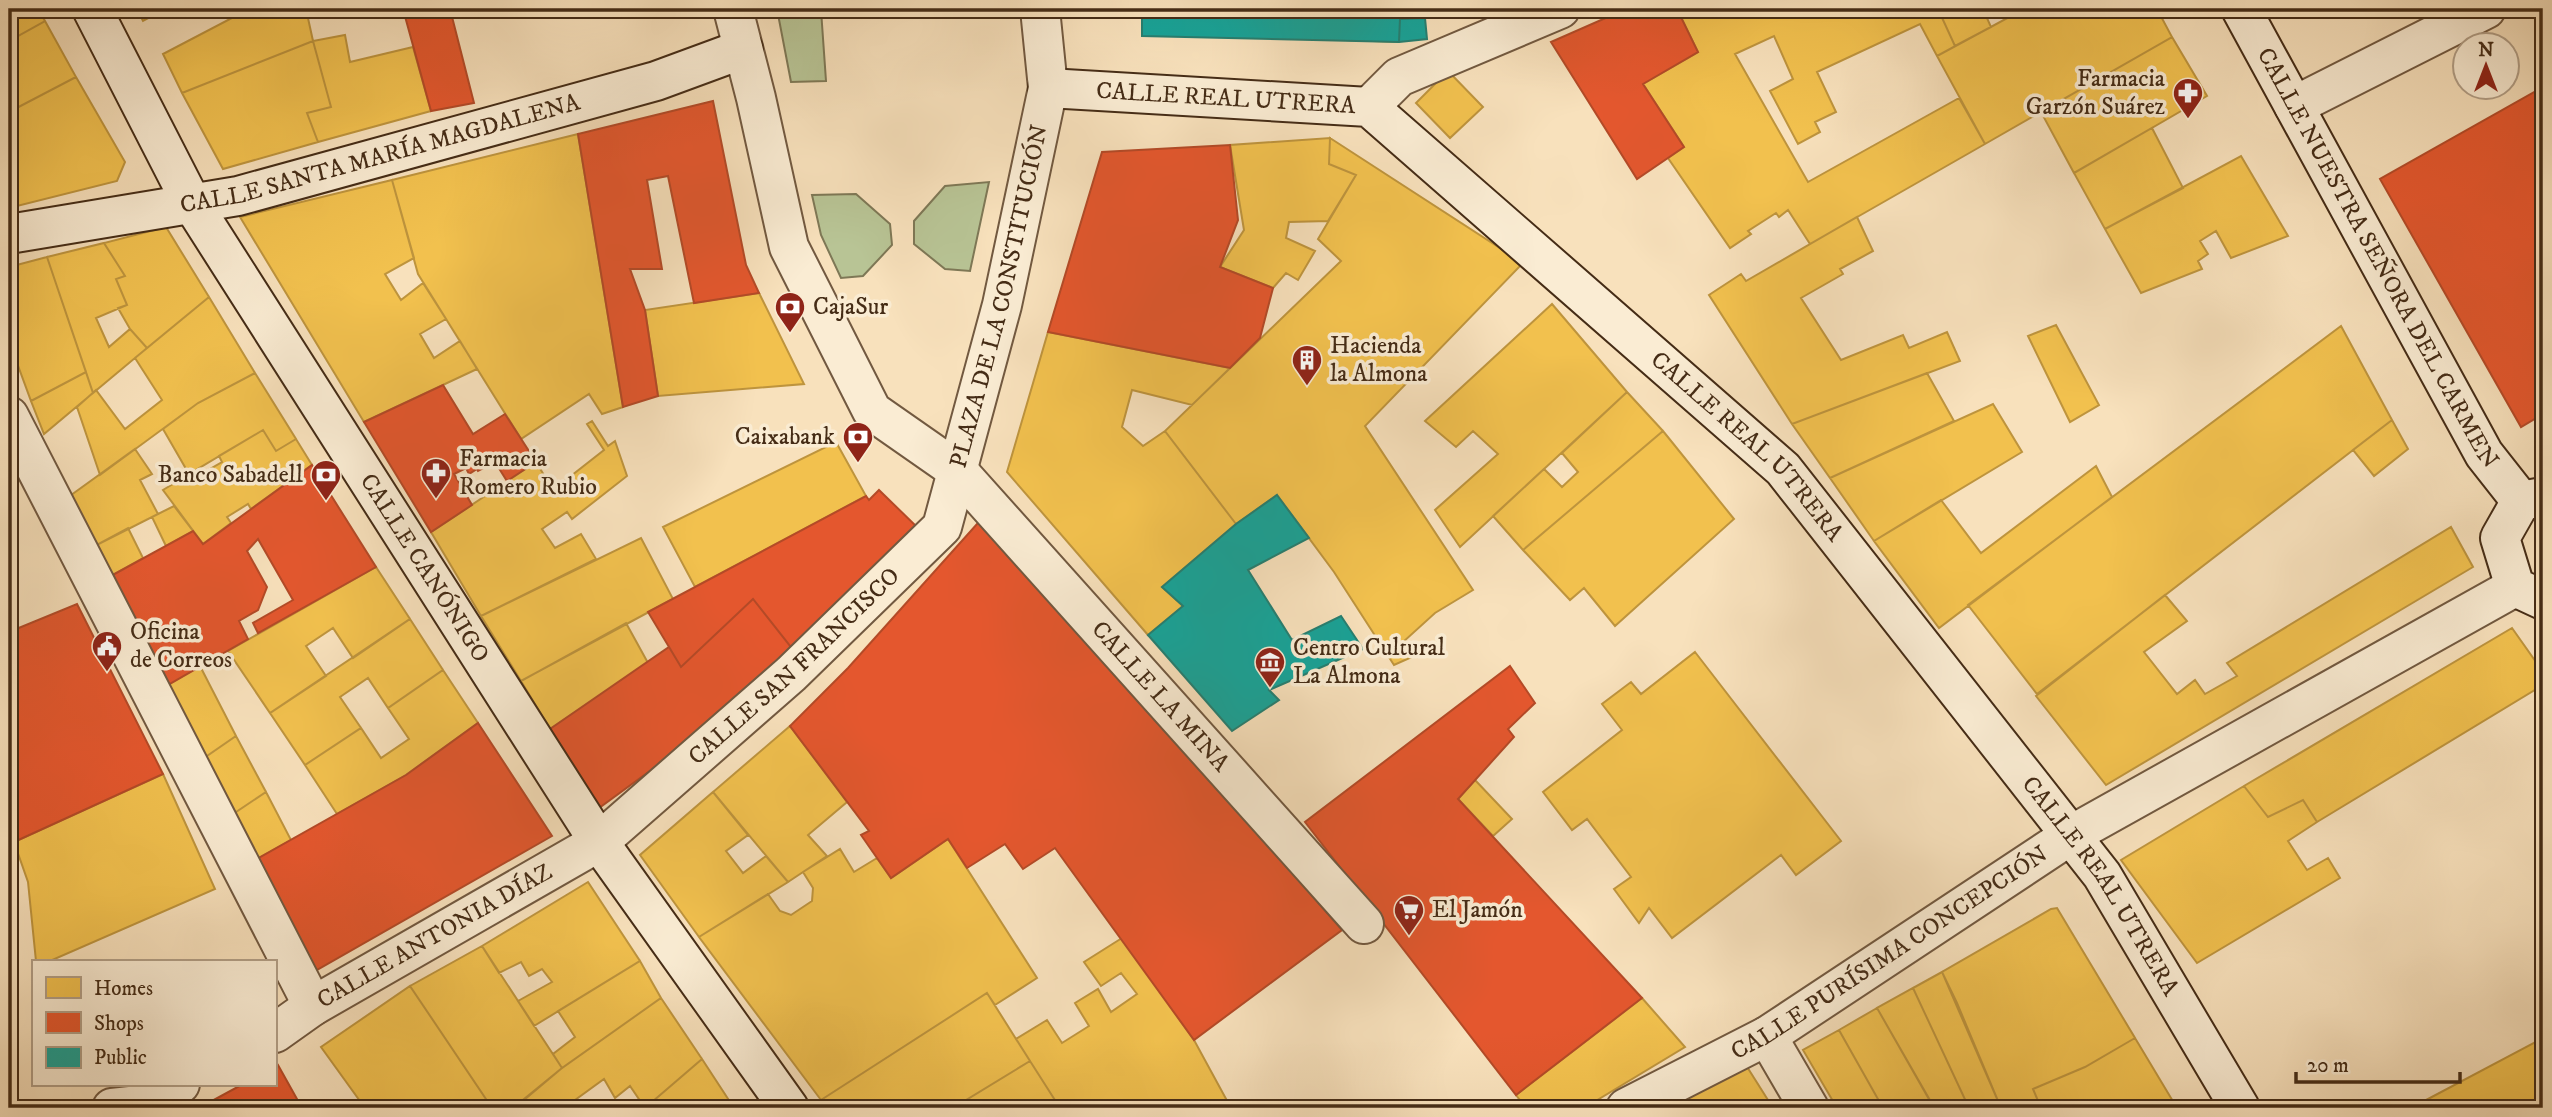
<svg xmlns="http://www.w3.org/2000/svg" width="2552" height="1117" font-family="'IM FELL DW Pica',serif">
<style>
.green{fill:#b8c495;stroke:#7e7856;stroke-width:2}
.homes{fill:#f2c14e;stroke:#be943d;stroke-width:2}
.shops{fill:#e4572e;stroke:#b44a27;stroke-width:2}
.public{fill:#17a398;stroke:#257f71;stroke-width:2}
.lines{fill:none;stroke-linecap:round;stroke-linejoin:round}
.street-casing{stroke:#725940;stroke-width:42}
.secondary-casing{stroke:#452c16;stroke-width:42}
.street{stroke:#faecd3;stroke-width:38}
.secondary{stroke:#faecd3;stroke-width:38}
.labels{text-anchor:middle;dominant-baseline:central;stroke-width:7;stroke-linejoin:round;paint-order:stroke}
.poi-label{font-size:24px;fill:#452c16;stroke:#faecd3;text-anchor:start}
.street-label{font-size:24px;fill:#452c16;stroke:#faecd3}
</style>
<rect width="100%" height="100%" fill="#f8e1bc"/>
<filter id="stains"><feTurbulence type="fractalNoise" baseFrequency=".00286" numOctaves="4"/><feColorMatrix values="0 0 0 0 .2 0 0 0 0 .09 0 0 0 0 .02 0 0 0 .5 -.17"/></filter>
<radialGradient id="worn" r=".72"><stop offset=".6" stop-color="#630" stop-opacity="0"/><stop offset="1" stop-color="#630" stop-opacity=".3"/></radialGradient>
<path class="green" d="M777,9L821,10L826,81L791,82Z
M989,182L970,271L945,269L914,244V221L945,186Z
M856,194L890,224L892,245L863,276L841,278L821,235L812,195Z"/>
<path class="homes" d="M9,9H38L45,21L9,41Z
M137,9H165L143,21Z
M249,9H306L313,41L182,93L163,54Z
M1321,9H1400L1399,42L1320,39Z
M1677,9H1938L1955,46L1937,56L1920,24L1817,72L1836,112L1815,122L1820,132L1798,144L1770,91L1793,79L1774,36L1735,54L1808,182L1959,98L1985,144L1810,244L1788,210L1779,217L1776,213L1748,231L1751,234L1730,248L1668,158L1684,147L1643,84L1698,52Z
M1938,9H1983L1991,27L1955,46Z
M2024,9H2157L2172,37L1985,144L1937,56Z
M45,21L76,77L9,112V41Z
M345,35L350,62L413,47L431,111L318,142L307,113L331,107L313,41Z
M2172,37L2207,96L2074,173L2041,112Z
M313,41L331,107L307,113L318,142L223,169L182,93Z
M1448,71L1483,107L1450,138L1416,103Z
M76,77L125,162L117,181L9,208V112Z
M2152,128L2183,188L2105,229L2074,173Z
M578,134L623,407L602,414L589,394L521,439L418,274L392,180Z
M1330,138L1523,263L1365,426L1473,590L1435,613L1403,642L1414,656L1394,665L1334,572L1277,495L1236,524L1165,431L1341,261L1318,239L1356,175L1329,164Z
M1330,138L1329,164L1356,175L1328,221L1289,222L1286,238L1315,251L1298,280L1286,273L1273,288L1220,267L1244,230L1230,145Z
M2241,156L2288,236L2231,258L2216,231L2200,241L2208,254L2198,261L2202,269L2141,293L2105,229Z
M392,180L414,258L385,274L401,300L423,283L446,319L420,334L434,358L460,341L477,369L364,422L240,217Z
M1857,217L1873,251L1840,269L1843,274L1801,298L1841,360L1903,335L1909,348L1947,332L1960,361L1792,424L1709,295L1741,274L1746,281Z
M166,227L209,297L147,348L130,329L118,308L127,305L116,279L125,276L104,243Z
M104,243L125,276L116,279L127,305L96,318L109,347L130,329L147,348L93,393L47,257Z
M47,257L86,372L31,401L9,341V267Z
M759,293L804,384L658,396L645,310Z
M209,297L255,373L198,403L100,475L77,407L96,390L125,429L162,400L135,358Z
M1552,304L1627,392L1460,547L1435,510L1498,454L1473,431L1456,447L1425,421Z
M2056,325L2099,405L2070,422L2028,336Z
M2341,326L2392,420L2037,694L1968,605Z
M1048,332L1230,368L1192,405L1132,390L1122,427L1143,446L1165,431L1236,524L1162,587L1183,606L1148,635L1007,472Z
M86,372L93,393L44,434L31,401Z
M255,373L296,439L276,451L263,430L189,474L163,429L198,403Z
M1927,373L1954,421L1830,478L1792,424Z
M1627,392L1663,431L1523,550L1493,516L1544,469L1562,487L1578,472L1562,453Z
M1993,404L2022,452L1874,541L1830,478Z
M2392,420L2408,449L2374,476L2353,450Z
M592,421L608,446L615,441L627,476L572,519L567,512L542,529L555,548L581,534L596,559L481,616L431,532L536,462L553,490L604,450L587,424Z
M263,430L276,451L296,439L312,465L251,509L248,504L227,517L231,523L203,544L163,490L198,469L201,474L222,462L219,456Z
M1663,431L1734,519L1615,626L1584,588L1570,600L1523,550Z
M836,442L866,496L695,587L663,527Z
M135,449L152,474L140,480L158,514L93,547L67,498Z
M2096,466L2112,497L1939,628L1874,541L1941,500L1981,553Z
M174,506L193,531L166,546L152,517Z
M2451,527L2473,567L2106,785L2036,696L2165,595L2187,621L2144,652L2177,694L2195,680L2205,694L2237,676L2227,663Z
M128,528L143,558L109,577L93,547Z
M641,538L673,599L521,681L481,616Z
M376,567L410,619L353,658L333,628L306,646L326,676L270,713L228,651Z
M410,619L443,670L388,708L368,678L340,697L361,728L305,765L270,713Z
M626,623L648,663L550,729L521,681Z
M2512,628L2543,672V685L2317,822L2303,800L2268,817L2244,786Z
M1695,652L1841,841L1796,875L1781,855L1672,938L1649,908L1639,923L1614,889L1631,877L1587,819L1572,830L1543,792L1622,730L1602,704L1631,682L1641,694Z
M200,666L236,736L204,758L166,686Z
M443,670L478,723L406,775L337,814L305,765L361,728L381,758L409,739L388,708Z
M790,726L847,802L808,835L827,856L788,882L713,792Z
M236,736L266,792L233,814L204,758Z
M163,774L215,889L50,961H36L28,882L14,842Z
M1475,780L1512,819L1493,836L1458,799Z
M2244,786L2268,817L2303,800L2317,822L2288,841L2307,870L2328,858L2340,878L2197,963L2121,860Z
M266,792L291,840L257,859L233,814Z
M713,792L748,835L726,851L743,873L766,856L788,882L699,937L640,855Z
M948,839L1037,978L995,1005L987,993L821,1100L699,937L768,894L780,911L791,915L812,901L813,888L803,872L840,849L854,872L877,858L891,878Z
M588,882L640,961L534,1026L518,1001L552,982L542,969L529,976L521,962L499,973L482,946Z
M2057,908L2135,1038L2085,1067L2033,1089L2041,1108H2001L1942,972L2051,909Z
M1122,938L1194,1040L1231,1108H1060L1016,1039L1047,1020L1062,1043L1089,1026L1075,1003L1098,989L1111,1012L1137,994L1121,973L1101,986L1084,962Z
M482,946L562,1068L513,1108H492L410,986Z
M640,961L661,998L562,1068L553,1054L575,1037L558,1011Z
M1942,972L1957,1003L2001,1108H1969L1913,988Z
M410,986L492,1108H365L321,1047Z
M1913,988L1969,1108H1934L1877,1008Z
M987,993L1030,1061L953,1108H826L821,1100Z
M661,998L702,1059L645,1108L630,1086L615,1098L604,1079L564,1108H529L524,1100L562,1068Z
M1642,998L1685,1047L1584,1108H1526L1516,1095Z
M1877,1008L1931,1102L1934,1108H1883L1839,1030Z
M1839,1030L1883,1108H1837L1803,1050Z
M2135,1038L2177,1108H2041L2033,1089L2085,1067Z
M2543,1038V1108H2411Z
M702,1059L734,1108H645Z
M1030,1061L1060,1108H953Z
M1744,1062L1773,1108H1691L1685,1098Z
M1685,1098L1691,1108H1669Z"/>
<path class="shops" d="M403,9H450L474,103L431,111Z
M1626,9H1677L1698,52L1643,84L1684,147L1637,179L1551,42Z
M2543,87V414L2521,427L2380,179Z
M713,101L746,265L759,293L694,303L668,176L647,180L662,269H630L645,310L658,396L623,407L578,134Z
M1230,145L1238,220L1220,267L1273,288L1260,338L1230,368L1048,332L1102,152Z
M443,385L473,434L505,414L536,462L507,481L495,462L478,471L477,469L469,474L466,468L454,474L472,505L431,532L364,422Z
M312,465L376,567L258,633L253,623L293,600L258,539L247,551L267,587L258,610L239,621L248,639L166,686L109,577L193,531L203,544Z
M879,490L918,528L794,651L753,599L681,667L648,612L866,496L869,500Z
M977,524H988L1342,930L1194,1040L1055,848L1023,869L1005,844L967,868L948,839L891,878L861,835L869,831L790,726L848,668Z
M753,599L794,651L702,733L599,808L550,729L669,647L681,667Z
M77,604L163,774L14,842L9,825V632Z
M1510,666L1535,703L1508,729L1514,737L1458,799L1642,998L1516,1095L1305,822Z
M478,723L552,836L315,971L257,859L406,775Z
M278,1065L302,1108H199L243,1084H275V1067Z"/>
<path class="public" d="M1142,9H1445L1425,18L1427,39L1399,42L1142,36Z
M1425,18L1427,39L1399,42L1400,19Z
M1277,495L1309,538L1248,570L1292,640L1341,616L1363,649L1269,690L1279,700L1232,731L1148,635L1183,606L1162,587L1236,524Z"/>
<g class="lines">
<g class="street-casing">
<g id="street">
<path id="s1" d="M733,9L756,98L789,247L872,411L958,471L1364,924"/>
<path d="M2294,106L2486,9"/>
<path d="M1369,107L1399,77L1560,9"/>
<path d="M9,416L313,1006"/>
<path id="s2" d="M275,1033L313,1006L599,842L791,674L942,527L1002,305L1048,88L1040,9"/>
<path d="M1767,1036L1809,1108"/>
<path d="M112,1108L140,1105L180,1084"/>
<path id="s3" d="M1626,1108L1767,1036L2071,835L2515,587"/>
</g>
</g>
<g class="secondary-casing">
<g id="secondary">
<path id="s4" d="M92,9L191,202L599,842L789,1108"/>
<path id="s5" d="M2241,9L2484,454L2521,501"/>
<path id="s6" d="M1048,88L1369,107L1783,469L2102,875L2240,1108"/>
<path id="s7" d="M9,234L238,196L656,81L743,49"/>
<path d="M2543,497L2521,501L2500,538L2515,587L2543,600"/>
</g>
</g>
<use href="#street" class="street"/>
<use href="#secondary" class="secondary"/>
</g>
<defs>
<g id="pharmacy-pin" transform="scale(1.575)"><path d="M0 17L-7.5 6A9.5 9.5 0 1 1 7.5 6Z" fill="#8f2418" stroke="#faecd3"/><path d="M-2-6h4v4h4v4h-4v4h-4v-4h-4v-4h4Z" fill="#fff"/></g>
<g id="bank-pin" transform="scale(1.575)"><path d="M0 17L-7.5 6A9.5 9.5 0 1 1 7.5 6Z" fill="#8f2418" stroke="#faecd3"/><path d="M-6-4H6V4H-6ZM0-2.3a2.3 2.3 0 1 0 0 4.6a2.3 2.3 0 1 0 0-4.6Z" fill="#fff"/></g>
<g id="building-pin" transform="scale(1.575)"><path d="M0 17L-7.5 6A9.5 9.5 0 1 1 7.5 6Z" fill="#8f2418" stroke="#faecd3"/><path d="M-4-6H4V6H1V3H-1V6H-4ZM-2.5-4.3h1.7v1.8h-1.7ZM.8-4.3h1.7v1.8H.8ZM-2.5-1h1.7V.8h-1.7ZM.8-1h1.7V.8H.8Z" fill="#fff"/></g>
<g id="civic-pin" transform="scale(1.575)"><path d="M0 17L-7.5 6A9.5 9.5 0 1 1 7.5 6Z" fill="#8f2418" stroke="#faecd3"/><path d="M-.6-6.5H3V-4.5H.6V-3L4-1V1h2V6H-6V1h2V-1L-.6-3ZM-1.2 2.5V6h2.4V2.5Z" fill="#fff"/></g>
<g id="museum-pin" transform="scale(1.575)"><path d="M0 17L-7.5 6A9.5 9.5 0 1 1 7.5 6Z" fill="#8f2418" stroke="#faecd3"/><path d="M0-6L6-3V-2H-6V-3ZM-5-1h2V3h-2ZM-1-1h2V3h-2ZM3-1h2V3H3ZM-6 4H6V6H-6Z" fill="#fff"/></g>
<g id="supermarket-pin" transform="scale(1.575)"><path d="M0 17L-7.5 6A9.5 9.5 0 1 1 7.5 6Z" fill="#8f2418" stroke="#faecd3"/><path d="M-6-5.5h2.5l.6 2H6L4.5 2H-2.5L-4.4-4H-6ZM-1.5 3.2a1.3 1.3 0 1 0 .1 0ZM3 3.2a1.3 1.3 0 1 0 .1 0Z" fill="#fff"/></g>
</defs>
<g fill-rule="evenodd">
<use href="#pharmacy-pin" x="2188" y="93"/>
<use href="#bank-pin" x="790" y="307"/>
<use href="#building-pin" x="1307" y="360"/>
<use href="#bank-pin" x="858" y="437"/>
<use href="#pharmacy-pin" x="436" y="473"/>
<use href="#bank-pin" x="326" y="475"/>
<use href="#civic-pin" x="107" y="646"/>
<use href="#museum-pin" x="1270" y="662"/>
<use href="#supermarket-pin" x="1409" y="910"/>
</g>
<g class="labels">
<g class="poi-label">
<text x="2165" y="79" text-anchor="end">Farmacia<tspan x="2165" dy="28">Garzón Suárez</tspan></text>
<text x="813" y="307">CajaSur</text>
<text x="1330" y="346">Hacienda<tspan x="1330" dy="28">la Almona</tspan></text>
<text x="835" y="437" text-anchor="end">Caixabank</text>
<text x="459" y="459">Farmacia<tspan x="459" dy="28">Romero Rubio</tspan></text>
<text x="303" y="475" text-anchor="end">Banco Sabadell</text>
<text x="130" y="632">Oficina<tspan x="130" dy="28">de Correos</tspan></text>
<text x="1293" y="648">Centro Cultural<tspan x="1293" dy="28">La Almona</tspan></text>
<text x="1432" y="910">El Jamón</text>
</g>
<g class="street-label">
<text stroke="none"><textPath href="#s6" startOffset="178">CALLE REAL UTRERA</textPath></text>
<text stroke="none"><textPath href="#s7" startOffset="380">CALLE SANTA MARÍA MAGDALENA</textPath></text>
<text stroke="none"><textPath href="#s5" startOffset="284">CALLE NUESTRA SEÑORA DEL CARMEN</textPath></text>
<text stroke="none"><textPath href="#s2" startOffset="1080">PLAZA DE LA CONSTITUCIÓN</textPath></text>
<text stroke="none"><textPath href="#s6" startOffset="830">CALLE REAL UTRERA</textPath></text>
<text stroke="none"><textPath href="#s4" startOffset="651">CALLE CANÓNIGO</textPath></text>
<text stroke="none"><textPath href="#s2" startOffset="639">CALLE SAN FRANCISCO</textPath></text>
<text stroke="none"><textPath href="#s1" startOffset="836">CALLE LA MINA</textPath></text>
<text stroke="none"><textPath href="#s6" startOffset="1396">CALLE REAL UTRERA</textPath></text>
<text stroke="none"><textPath href="#s2" startOffset="187">CALLE ANTONIA DÍAZ</textPath></text>
<text stroke="none"><textPath href="#s3" startOffset="306">CALLE PURÍSIMA CONCEPCIÓN</textPath></text>
</g>
</g>
<rect width="2552" height="1117" fill="none" stroke="#f8e1bc" stroke-width="35"/>
<rect x="10" y="10" width="2531" height="1096" fill="none" stroke="#452c16" stroke-width="3.5"/>
<rect x="18" y="18" width="2517" height="1082" fill="none" stroke="#452c16" stroke-width="2"/>
<rect x="32" y="960" width="245" height="126" fill="#faecd3" stroke="#b29f87" stroke-width="2"/>
<rect x="46" y="977" width="35" height="21" fill="#f2c14e" stroke="#b29f87" stroke-width="2"/>
<text x="94" y="995" font-size="21" fill="#452c16">Homes</text>
<rect x="46" y="1012" width="35" height="21" fill="#e4572e" stroke="#b29f87" stroke-width="2"/>
<text x="94" y="1030" font-size="21" fill="#452c16">Shops</text>
<rect x="46" y="1047" width="35" height="21" fill="#17a398" stroke="#b29f87" stroke-width="2"/>
<text x="94" y="1064" font-size="21" fill="#452c16">Public</text>
<g transform="translate(2486 66)"><circle r="33" fill="#faecd3" stroke="#b29f87" stroke-width="2"/>
<path d="M0-5L12 26L0 18L-12 26Z" fill="#8f2418"/>
<text y="-10" font-size="19" font-weight="bold" text-anchor="middle" fill="#452c16">N</text>
</g>
<path d="M2296 1072v10h164v-10" fill="none" stroke="#452c16" stroke-width="3.5"/>
<text x="2307" y="1072" font-size="21" fill="#452c16" stroke="#faecd3" stroke-width="5" paint-order="stroke">20 m</text>
<rect width="100%" height="100%" filter="url(#stains)"/>
<rect width="100%" height="100%" fill="url(#worn)"/>
</svg>
